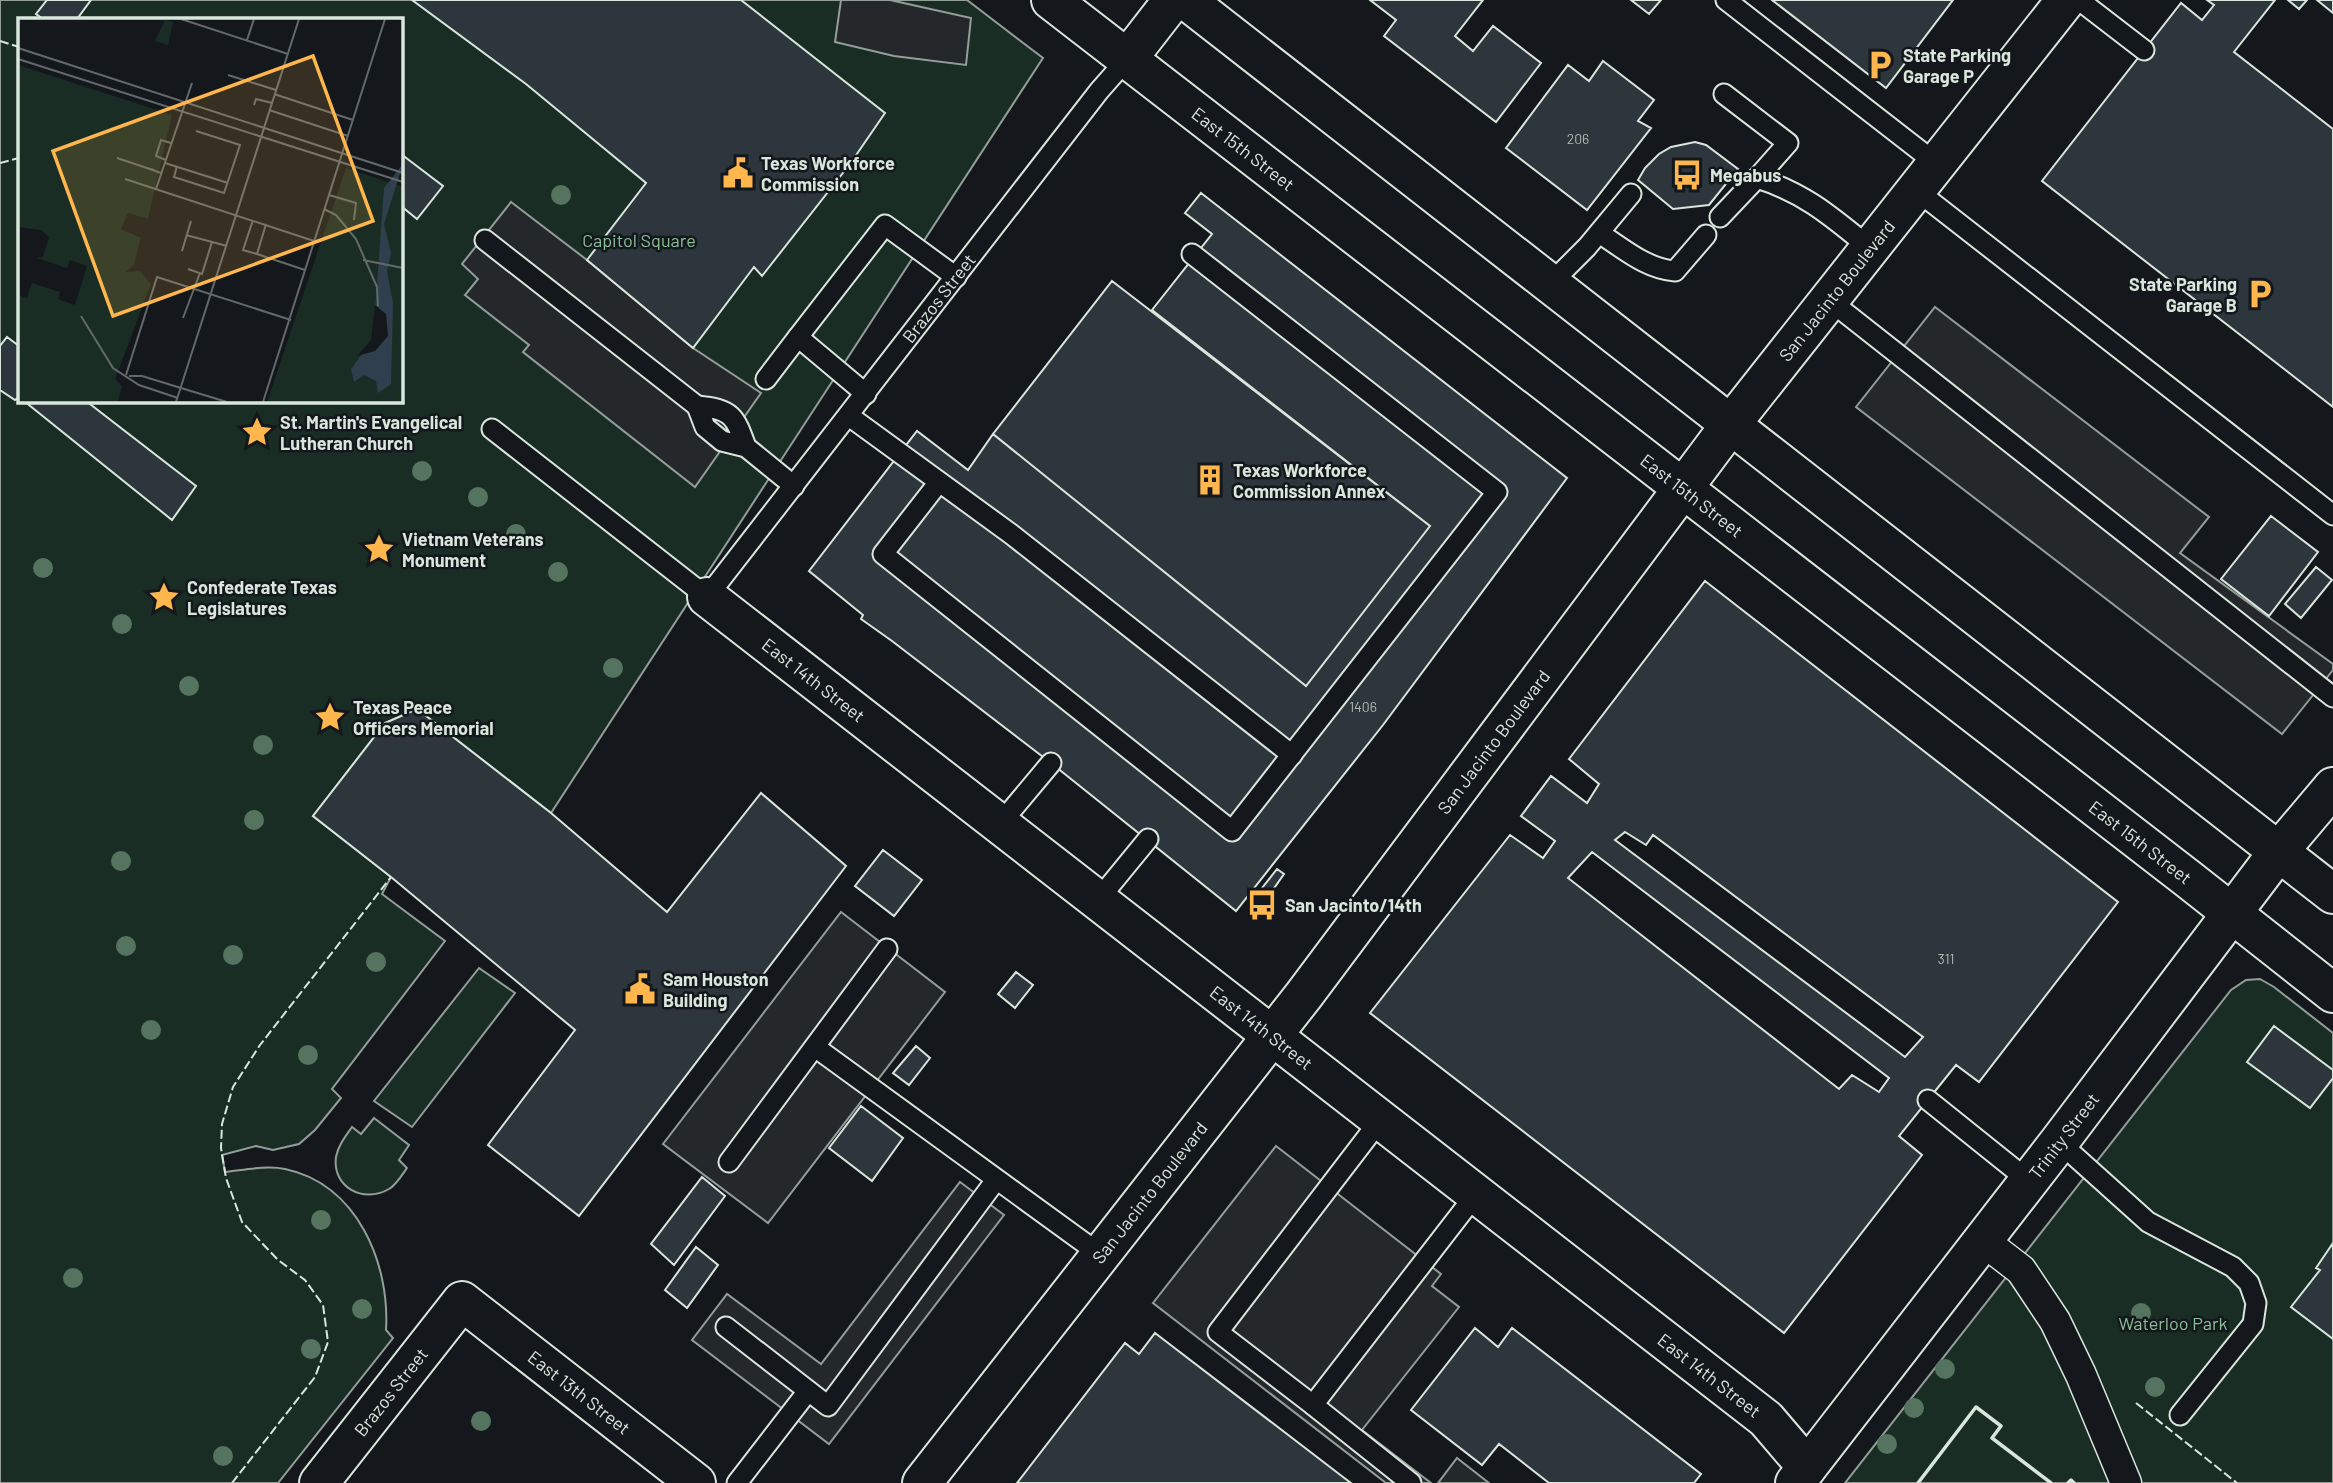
<svg xmlns="http://www.w3.org/2000/svg" width="2333" height="1483" font-family="Barlow,sans-serif">
<style>
.green{fill:#1a2d24;stroke:#939e99;stroke-width:2;fill-rule:evenodd}
.parking{fill:#24282b;stroke:#939e99;stroke-width:2}
.building{fill:#2c363c;stroke:#d8e6dc;stroke-width:2;fill-rule:evenodd}
.lines{fill:none;stroke-linecap:round;stroke-linejoin:round}
.service-casing{stroke:#d8e6dc;stroke-width:23}
.pedestrian-casing{stroke:#d8e6dc;stroke-width:33}
.minor-casing{stroke:#d8e6dc;stroke-width:42}
.secondary-casing{stroke:#d8e6dc;stroke-width:42}
.primary-casing{stroke:#d8e6dc;stroke-width:42}
.service{stroke:#14181c;stroke-width:19}
.pedestrian{stroke:#14181c;stroke-width:30}
.minor{stroke:#14181c;stroke-width:38}
.secondary{stroke:#14181c;stroke-width:38}
.primary{stroke:#14181c;stroke-width:38}
.fence{stroke:#d8e6dc;stroke-width:2;stroke-dasharray:9 3.5;stroke-linecap:butt}
.wall{stroke:#d8e6dc;stroke-width:3.5}
.tree{fill:#55745f}
.labels{text-anchor:middle;dominant-baseline:central;stroke-width:5;stroke-linejoin:round;paint-order:stroke}
.number-label{font-size:14px;fill:#adbab4}
.poi-label{font-size:18px;font-weight:bold;fill:#d8e6dc;stroke:#14181c;text-anchor:start}
.street-label{font-size:18px;fill:#d8e6dc;stroke:#14181c}
.park-label{font-size:18px;fill:#8ac095;stroke:#14181c}
.inset-road{fill:none;stroke:#626a69;stroke-width:2}
.view{fill:#ffb74d;fill-opacity:0.15;stroke:#ffb74d;stroke-width:3.5}
.inset-edge{fill:none;stroke:#d8e6dc;stroke-width:3.5}
</style>
<rect width="100%" height="100%" fill="#14181c"/>
<path class="green" d="M0,0H967L1043,58L551,813L417,709L385,723L313,816L391,877L382,894L445,941L332,1089L341,1098L315,1130L299,1144L273,1150L256,1146L222,1155L225,1172C244,1170 266,1165 285,1169C357,1184 390,1263 386,1330L393,1338L278,1483H0ZM19,19H401V401H19Z
M479,968L515,993L412,1127L374,1101Z
M2260,979L2274,987L2333,1033V1483H1845L2231,990L2246,980Z
M374,1118L409,1145L399,1160L407,1168C402,1175 396,1185 389,1189C363,1204 332,1187 336,1157C338,1146 345,1137 352,1127L361,1134Z"/>
<path class="parking" d="M841,0H890L971,18L966,65L894,56L835,42Z
M511,202L587,260L693,348L761,393L695,487L523,352L529,345L465,295L478,279L462,264Z
M1935,307L2209,517L2180,553L2333,664V670L2282,734L1856,407Z
M841,912L945,992L768,1223L663,1144Z
M1276,1146L1441,1274L1432,1286L1459,1307L1362,1430L1431,1483H1386L1153,1303Z
M960,1182L1004,1215L829,1444L692,1340L727,1294L821,1364Z
M1457,1458L1489,1483H1438Z"/>
<path class="building" d="M47,0H91L77,19H43L36,14Z
M412,0H741L885,113L850,164L762,276L754,267L693,348L587,260L646,183L526,84Z
M1370,0H1483L1455,36L1473,51L1493,26L1541,63L1496,122L1384,36L1396,20Z
M1631,0H1661L1649,14Z
M1772,0H1953L1886,88Z
M2207,0H2275L2234,52L2333,129V407L2042,181L2181,3L2202,20L2214,5Z
M2288,0H2307L2299,9Z
M2317,0H2333V13Z
M1603,61L1654,100L1638,121L1651,128L1587,210L1506,148L1568,65L1589,81Z
M1695,142L1706,145L1738,169L1709,205L1673,209L1638,180L1645,168L1659,154L1671,147Z
M401,154L443,186L417,219L401,206Z
M1201,193L1567,478L1383,725L1236,911L1051,763L892,641L861,619L863,615L809,571L917,431L968,470L993,434L1306,686L1430,526L1152,310L1212,234L1185,213Z
M1112,281L1430,526L1306,686L993,434Z
M7,337L19,346V397L15,400L0,390V346Z
M24,401H86L196,486L172,520Z
M2271,516L2318,552L2269,616L2221,579Z
M2316,567L2332,580L2301,618L2285,604Z
M1705,581L2118,902L1979,1082L1956,1065L1899,1136L1922,1155L1784,1333L1370,1013L1510,835L1543,858L1555,841L1521,816L1551,776L1587,803L1599,784L1569,759ZM1625,832L1646,845L1653,835L1923,1037L1905,1057L1615,840ZM1592,852L1889,1078L1879,1092L1852,1075L1839,1089L1568,878Z
M417,709L551,813L667,912L761,793L846,866L579,1216L488,1145L575,1030L391,877L313,816L385,723Z
M883,850L922,880L894,916L855,886Z
M1277,869L1284,874L1270,894L1262,888Z
M1016,972L1033,985L1015,1008L998,994Z
M2274,1026L2333,1070V1078L2310,1108L2247,1062Z
M916,1046L930,1058L909,1085L893,1073Z
M861,1106L903,1138L872,1181L829,1148Z
M702,1177L725,1196L674,1265L651,1244Z
M2333,1243V1339L2291,1307L2320,1270L2316,1268Z
M696,1247L718,1265L687,1308L665,1290Z
M1475,1328L1498,1347L1512,1328L1701,1474L1694,1483H1549L1499,1444L1482,1465L1411,1410Z
M1155,1333L1343,1477L1351,1483H1017L1125,1343L1139,1354Z"/>
<g class="lines">
<g class="service-casing">
<g id="service">
<path d="M1726,0L1937,164"/>
<path d="M2079,0L2144,50"/>
<path d="M1724,94L1788,143L1757,178"/>
<path d="M1916,190L2333,515"/>
<path d="M1720,217L1757,178C1805,193 1832,217 1870,248"/>
<path d="M1599,233C1623,248 1646,269 1675,271L1706,235"/>
<path d="M485,240L697,406"/>
<path d="M1551,283L1587,247L1631,194"/>
<path d="M1829,300L2333,697"/>
<path d="M766,379L798,337"/>
<path d="M866,394L798,337L885,225L956,277"/>
<path d="M849,416L1011,534L1292,755"/>
<path id="s1" d="M492,429L707,597L1099,91L1128,58"/>
<path d="M746,447C735,416 732,409 697,406L705,427L722,441L746,447L794,486"/>
<path d="M939,482L883,554L1232,831L1497,492L1192,254"/>
<path d="M1000,824L1051,763"/>
<path d="M1098,900L1148,839"/>
<path d="M815,1047L1101,1255"/>
<path d="M1928,1100L2029,1181"/>
<path d="M1381,1119L1218,1332L1313,1405L1476,1194"/>
<path d="M2059,1142L2148,1222L2233,1267L2249,1283L2256,1303L2253,1324L2180,1415"/>
<path d="M729,1162L887,949"/>
<path d="M726,1327L828,1406L996,1180"/>
<path d="M1313,1405L1411,1483"/>
<path d="M737,1483L808,1391"/>
</g>
</g>
<g class="pedestrian-casing">
<path id="pedestrian" d="M1982,1240L2021,1270L2055,1321L2081,1375L2126,1483"/>
</g>
<g class="minor-casing">
<g id="minor">
<path d="M1128,58L1173,0"/>
<path id="s2" d="M707,597L1766,1419L1807,1467"/>
<path id="s3" d="M319,1483L462,1301L696,1483"/>
</g>
</g>
<g class="secondary-casing">
<g id="secondary">
<path id="s4" d="M922,1483L1304,995L1731,424L2066,0"/>
<path id="s5" d="M1795,1483L2059,1142L2279,851L2333,787"/>
</g>
</g>
<g class="primary-casing">
<g id="primary">
<path id="s6" d="M1051,0L2187,878L2333,993"/>
<path d="M1186,0L2333,894"/>
</g>
</g>
<use href="#service" class="service"/>
<use href="#pedestrian" class="pedestrian"/>
<use href="#minor" class="minor"/>
<use href="#secondary" class="secondary"/>
<use href="#primary" class="primary"/>
<path class="fence" d="M0,41L19,47
M0,163L19,158
M2136,1403L2237,1483
M232,1483L315,1377L328,1342L323,1305L305,1280L278,1260L242,1222L226,1178L221,1148L222,1124L233,1087L260,1045L391,877"/>
<path class="wall" d="M1918,1483L1976,1407L2001,1426L1992,1438L2051,1483
M2068,1483L2071,1480L2074,1483"/>
</g>
<g class="tree">
<circle cx="561" cy="195" r="10"/>
<circle cx="422" cy="471" r="10"/>
<circle cx="478" cy="497" r="10"/>
<circle cx="516" cy="534" r="10"/>
<circle cx="43" cy="568" r="10"/>
<circle cx="558" cy="572" r="10"/>
<circle cx="122" cy="624" r="10"/>
<circle cx="613" cy="668" r="10"/>
<circle cx="189" cy="686" r="10"/>
<circle cx="263" cy="745" r="10"/>
<circle cx="254" cy="820" r="10"/>
<circle cx="121" cy="861" r="10"/>
<circle cx="126" cy="946" r="10"/>
<circle cx="233" cy="955" r="10"/>
<circle cx="376" cy="962" r="10"/>
<circle cx="151" cy="1030" r="10"/>
<circle cx="308" cy="1055" r="10"/>
<circle cx="321" cy="1220" r="10"/>
<circle cx="73" cy="1278" r="10"/>
<circle cx="362" cy="1309" r="10"/>
<circle cx="2141" cy="1313" r="10"/>
<circle cx="311" cy="1349" r="10"/>
<circle cx="1945" cy="1369" r="10"/>
<circle cx="2155" cy="1387" r="10"/>
<circle cx="1914" cy="1408" r="10"/>
<circle cx="481" cy="1421" r="10"/>
<circle cx="1887" cy="1444" r="10"/>
<circle cx="223" cy="1456" r="10"/>
</g>
<defs>
<g id="parking-bare" transform="scale(2.415)"><path d="M-3.5-5.5H1a3.5 3.5 0 0 1 0 7H-1V5.5H-3.5ZM-1-3.4V-.6H.8a1.4 1.4 0 0 0 0-2.8Z" fill="#ffb74d" stroke="#14181c" stroke-width="2.5" paint-order="stroke"/></g>
<g id="civic-bare" transform="scale(2.415)"><path d="M-.6-6.5H3V-4.5H.6V-3L4-1V1h2V6H-6V1h2V-1L-.6-3ZM-1.2 2.5V6h2.4V2.5Z" fill="#ffb74d" stroke="#14181c" stroke-width="2.5" paint-order="stroke"/></g>
<g id="bus-bare" transform="scale(2.415)"><path d="M-5-6H5V4H4V6H2V4H-2V6H-4V4H-5ZM-3.5-4V0h7V-4ZM-3.5 1.2v1.5H-2V1.2ZM2 1.2v1.5H3.5V1.2Z" fill="#ffb74d" stroke="#14181c" stroke-width="2.5" paint-order="stroke"/></g>
<g id="sight-bare" transform="scale(2.415)"><path d="M0-6L1.8-2.2L6-1.7L2.9 1.2L3.7 5.4L0 3.3L-3.7 5.4L-2.9 1.2L-6-1.7L-1.8-2.2Z" fill="#ffb74d" stroke="#14181c" stroke-width="2.5" paint-order="stroke"/></g>
<g id="building-bare" transform="scale(2.415)"><path d="M-4-6H4V6H1V3H-1V6H-4ZM-2.5-4.3h1.7v1.8h-1.7ZM.8-4.3h1.7v1.8H.8ZM-2.5-1h1.7V.8h-1.7ZM.8-1h1.7V.8H.8Z" fill="#ffb74d" stroke="#14181c" stroke-width="2.5" paint-order="stroke"/></g>
</defs>
<g fill-rule="evenodd">
<use href="#parking-bare" x="1880" y="65"/>
<use href="#civic-bare" x="738" y="173"/>
<use href="#bus-bare" x="1687" y="175"/>
<use href="#parking-bare" x="2260" y="294"/>
<use href="#sight-bare" x="257" y="432"/>
<use href="#building-bare" x="1210" y="480"/>
<use href="#sight-bare" x="379" y="549"/>
<use href="#sight-bare" x="164" y="597"/>
<use href="#sight-bare" x="330" y="717"/>
<use href="#bus-bare" x="1262" y="905"/>
<use href="#civic-bare" x="640" y="989"/>
</g>
<g class="labels">
<g class="number-label">
<text x="1578" y="138">206</text>
<text x="1363" y="706">1406</text>
<text x="1946" y="958">311</text>
</g>
<g class="poi-label">
<text x="1903" y="55">State Parking<tspan x="1903" dy="21">Garage P</tspan></text>
<text x="761" y="163">Texas Workforce<tspan x="761" dy="21">Commission</tspan></text>
<text x="1710" y="175">Megabus</text>
<text x="2237" y="284" text-anchor="end">State Parking<tspan x="2237" dy="21">Garage B</tspan></text>
<text x="280" y="422">St. Martin's Evangelical<tspan x="280" dy="21">Lutheran Church</tspan></text>
<text x="1233" y="470">Texas Workforce<tspan x="1233" dy="21">Commission Annex</tspan></text>
<text x="402" y="539">Vietnam Veterans<tspan x="402" dy="21">Monument</tspan></text>
<text x="187" y="587">Confederate Texas<tspan x="187" dy="21">Legislatures</tspan></text>
<text x="353" y="707">Texas Peace<tspan x="353" dy="21">Officers Memorial</tspan></text>
<text x="1285" y="905">San Jacinto/14th</text>
<text x="663" y="979">Sam Houston<tspan x="663" dy="21">Building</tspan></text>
</g>
<g class="street-label">
<text stroke="none"><textPath href="#s6" startOffset="243">East 15th Street</textPath></text>
<text stroke="none"><textPath href="#s4" startOffset="1503">San Jacinto Boulevard</textPath></text>
<text stroke="none"><textPath href="#s1" startOffset="651">Brazos Street</textPath></text>
<text stroke="none"><textPath href="#s6" startOffset="810">East 15th Street</textPath></text>
<text stroke="none"><textPath href="#s2" startOffset="135">East 14th Street</textPath></text>
<text stroke="none"><textPath href="#s4" startOffset="936">San Jacinto Boulevard</textPath></text>
<text stroke="none"><textPath href="#s6" startOffset="1377">East 15th Street</textPath></text>
<text stroke="none"><textPath href="#s2" startOffset="702">East 14th Street</textPath></text>
<text stroke="none"><textPath href="#s5" startOffset="439">Trinity Street</textPath></text>
<text stroke="none"><textPath href="#s4" startOffset="369">San Jacinto Boulevard</textPath></text>
<text stroke="none"><textPath href="#s2" startOffset="1269">East 14th Street</textPath></text>
<text stroke="none"><textPath href="#s3" startOffset="116">Brazos Street</textPath></text>
<text stroke="none"><textPath href="#s3" startOffset="380">East 13th Street</textPath></text>
</g>
<g class="park-label">
<text x="639" y="240">Capitol Square</text>
<text x="2173" y="1323">Waterloo Park</text>
</g>
</g>
<g transform="translate(18 18)">
<rect width="385" height="385" fill="#14181c"/>
<path d="M147,2L155,4L150,27L137,23ZM0,47L154,97L130,201L110,195L103,211L123,220L116,246L108,254L122,253L133,266L97,361L104,368L100,384H0V277L9,280L14,265L42,274L40,281L57,287L69,248L52,242L49,250L19,240L25,239L31,219L23,212L0,209ZM328,150L385,169V384H249Z" fill="#1a2d24"/>
<path d="M385,146L366,206L373,235L369,253L375,285L373,366L360,375L358,363L346,357L336,364L333,351L355,321L366,170Z" fill="#2f3f4d"/>
<path d="M357,287L368,296L370,318L357,333L339,338L353,322Z" fill="#14181c"/>
<path class="inset-road" d="M163,1L270,36M229,22L236,1M0,30L385,155M0,41L385,164M210,57L258,72M256,76L335,102M236,87L238,81L254,85M251,92L330,118M99,140L129,150M148,142L138,138L143,122L153,125M147,145L210,165M159,148L156,159L206,175L222,127L178,113M136,152L129,150L143,155M107,161L296,223M138,171L174,65M311,177L338,185L336,202M306,191L318,197L338,221L359,269L360,288M235,202L225,232L239,236L248,206M168,217L209,228M164,233L173,203M239,236L287,252M345,242L385,250M170,251L184,256L194,224M63,298L95,350L121,367L160,380M165,300L182,255M108,357L139,259L273,302M111,358H124L163,370M163,370L209,384M158,384L281,1M245,384L367,1"/>
<path class="view" d="M295,38L355,203L95,298L35,133Z"/>
<rect width="385" height="385" class="inset-edge"/>
</g>
</svg>
